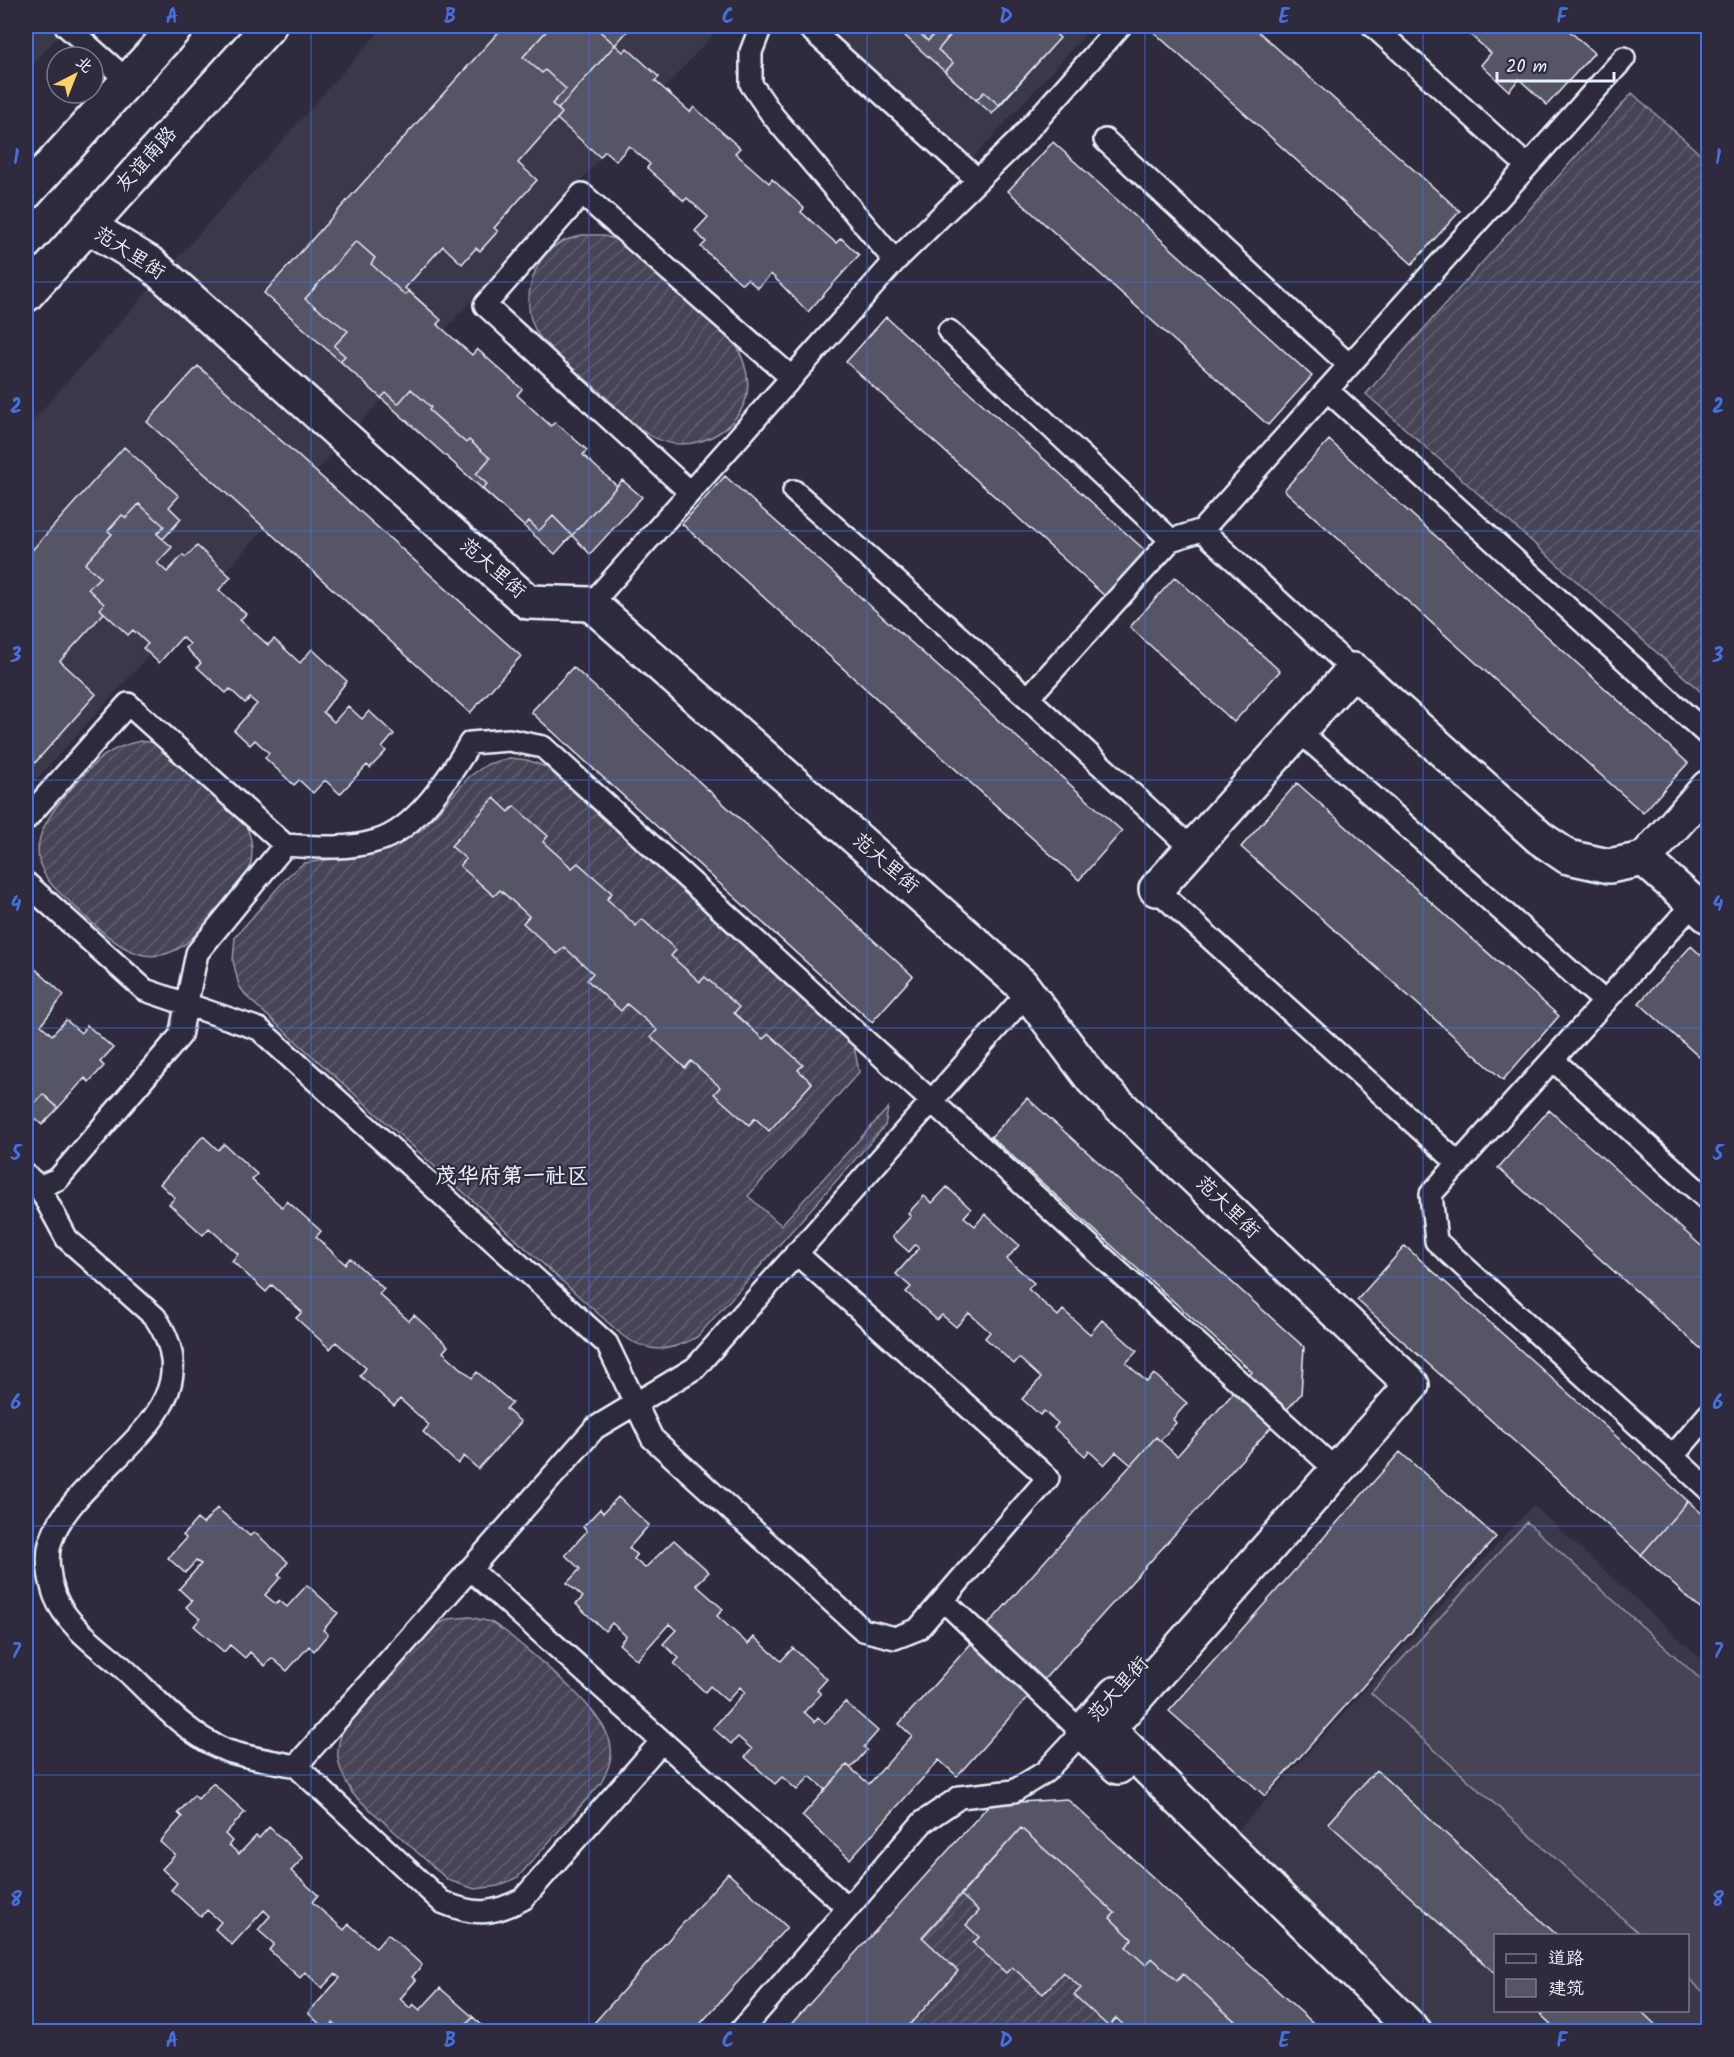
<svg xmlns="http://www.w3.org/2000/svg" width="1734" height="2057" font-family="Kalam,'LXGW WenKai TC',sans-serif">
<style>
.built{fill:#3b3749;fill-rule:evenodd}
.garden{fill:url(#garden-furrows);stroke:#979aa6;stroke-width:1.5}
.pitch{fill:#464455;stroke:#979aa6;stroke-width:1.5}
.building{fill:#575565;stroke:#e8f1f8;stroke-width:1.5}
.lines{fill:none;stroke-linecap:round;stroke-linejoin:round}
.lane-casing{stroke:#e8f1f8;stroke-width:26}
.street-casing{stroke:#e8f1f8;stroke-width:38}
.primary-casing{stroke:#e8f1f8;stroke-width:38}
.lane{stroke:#2f2a3d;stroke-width:21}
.street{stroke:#2f2a3d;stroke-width:33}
.primary{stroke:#2f2a3d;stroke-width:33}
.grid{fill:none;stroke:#466fde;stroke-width:1.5;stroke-opacity:0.55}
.labels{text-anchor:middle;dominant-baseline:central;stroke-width:4.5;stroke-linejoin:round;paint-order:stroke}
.street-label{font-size:20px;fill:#e8f1f8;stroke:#2f2a3d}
.quarter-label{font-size:22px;font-weight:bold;fill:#e8f1f8;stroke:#2f2a3d}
.neatline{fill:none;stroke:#466fde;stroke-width:2}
.grid-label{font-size:20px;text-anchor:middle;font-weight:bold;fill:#466fde}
</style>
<defs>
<pattern id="garden-furrows" width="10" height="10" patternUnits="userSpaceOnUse" patternTransform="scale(1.5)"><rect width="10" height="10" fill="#464455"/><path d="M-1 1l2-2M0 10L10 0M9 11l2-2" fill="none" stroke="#615f6e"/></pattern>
</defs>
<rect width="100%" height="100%" fill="#2f2a3d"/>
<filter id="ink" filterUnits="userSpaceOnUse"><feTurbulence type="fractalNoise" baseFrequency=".0167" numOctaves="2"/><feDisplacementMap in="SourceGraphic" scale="12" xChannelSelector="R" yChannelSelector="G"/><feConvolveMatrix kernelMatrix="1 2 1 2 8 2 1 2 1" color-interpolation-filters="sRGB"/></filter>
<g filter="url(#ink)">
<path class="built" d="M26,26H67L26,73Z
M384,26H721L26,791V428Z
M810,26H1093L967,165Z
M1533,1505L1708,1665V2031H1442L1229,1840ZM1496,1936H1688V2010H1496Z"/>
<path class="garden" d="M1632,93L1708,161V698L1366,394Z
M582,235H601L621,241L732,338C745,359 755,387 741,410C721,442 679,455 646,433C628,420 612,402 595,387C576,370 545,351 534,327C521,300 533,257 560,243C566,239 575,238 582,235Z
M140,741C145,742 153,742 158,744C171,749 185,766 196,776C219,795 251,815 252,849C252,855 251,865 249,871C246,883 191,942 179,948C169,954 156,957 144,955C116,951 82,912 61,894C20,858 41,822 71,789C94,763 104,749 140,741Z
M510,758L527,760L546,767L854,1046L859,1072L748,1196L781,1225L888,1108L885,1126L697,1337C669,1352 650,1354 623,1336L248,998L239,986L233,961L235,937L289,875L304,863L365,855L392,846L423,829L470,776L488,764Z
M470,1617L491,1622L505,1631C534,1657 606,1709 611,1747C613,1759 606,1773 601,1783L518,1877L498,1886L475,1889L448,1880L353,1794C336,1766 332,1751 347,1721L429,1630L448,1619Z
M997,1857L1183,2032H836Z"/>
<path class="pitch" d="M1527,1522L1708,1686V1996L1688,1978V1936L1641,1935L1371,1693Z"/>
<path class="building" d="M26,26H37L26,39Z
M504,26H632L558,109L562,113L518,163L537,180L494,228L498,231L480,251L476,248L462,264L443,246L405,288L441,320L437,324L472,355L477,349L522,389L517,395L551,426L555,422L587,450L583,455L617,486L555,554L264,293Z
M551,26H594L623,52L627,48L659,77L655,81L690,112L694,107L740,148L735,153L769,183L772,179L804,208L801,212L836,243L841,238L859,255L808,312L771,274L758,288L747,279L742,284L701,247L706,242L695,231L708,217L687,198L684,201L647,168L650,164L629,146L616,161L605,151L600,157L557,119L562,113L552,104L566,89L545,70L542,73L523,57Z
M894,26H941L928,41L913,27L905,35Z
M894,26H1056L1052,30L1060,38L992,114Z
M958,26H1047L1060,38L999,105L984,92L976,100L945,72L953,63L938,50Z
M1147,26H1252L1460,211L1412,264Z
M1460,26H1564L1594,53L1547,105L1519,79L1509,91L1481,65L1491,53Z
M1053,142L1312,376L1268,425L1008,191Z
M356,241L375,258L371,264L405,295L409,291L441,320L437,324L472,355L477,349L522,389L517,395L551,426L555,422L587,450L583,455L617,486L622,480L642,497L590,554L553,516L539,531L529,521L524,526L482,489L487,484L476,474L490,458L469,440L466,443L429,410L431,407L411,389L398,404L386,393L381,398L340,361L345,356L334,346L348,331L305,299Z
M886,317L1148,553L1107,598L846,362Z
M198,366L521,656L470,713L147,422Z
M1329,440L1688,763L1643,813L1284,490Z
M124,447L179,496L169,507L181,519L163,539L157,534L164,526L139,504L126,518L122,515L108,531L112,534L85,564L100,577L88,589L104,604L100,609L104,613L60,661L96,694L26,773V557Z
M725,476L1122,831L1079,880L682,524Z
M139,504L164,526L157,534L172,547L157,563L167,572L183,555L186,557L197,546L231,577L219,590L246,614L240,620L268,645L274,639L300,663L312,649L347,681L323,712L334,722L348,706L362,719L369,711L394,734L382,748L386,751L370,768L367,765L340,794L325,780L313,793L299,780L294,785L265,758L269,753L255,740L250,745L234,730L257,704L250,698L245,703L230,689L226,693L197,667L201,663L186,648L190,644L182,637L159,663L143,648L148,644L133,630L128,635L100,609L104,604L88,589L100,577L85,564L112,534L108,531L122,515L126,518Z
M1175,577L1280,671L1234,722L1130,627Z
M573,667L913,976L872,1022L531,712Z
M1297,783L1559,1016L1503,1080L1241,847Z
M494,798L509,812L514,806L548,836L543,842L572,868L578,863L612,893L607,899L636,926L642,919L676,950L671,956L700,982L705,977L739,1007L734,1013L763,1039L769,1034L803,1065L798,1070L812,1083L769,1131L755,1118L749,1125L714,1094L720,1087L691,1061L685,1068L651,1037L657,1030L627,1004L621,1011L587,980L593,973L564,947L557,954L523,923L529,916L500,890L494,896L460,866L466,859L451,846Z
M1691,946L1708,962V1065L1639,1003Z
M30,964L64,995L41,1025L52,1035L66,1020L81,1033L87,1025L113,1048L100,1062L104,1066L89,1082L85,1078L58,1108L43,1094L31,1107L26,1101V969Z
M43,1094L58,1108L42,1125L26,1110V1101L31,1107Z
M1027,1098L1304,1347L1301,1394L957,1776L939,1760L850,1859L802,1816L847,1765L869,1784L912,1736L899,1724L1156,1437L1177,1456L1252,1372L991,1137Z
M1549,1110L1708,1252V1355L1498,1168Z
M203,1136L218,1150L224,1144L257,1174L252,1180L282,1207L287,1201L321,1231L316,1237L345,1264L350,1258L384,1289L379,1294L409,1321L414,1315L448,1346L443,1352L472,1378L477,1372L512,1403L506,1409L521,1422L478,1469L464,1456L458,1464L423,1432L429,1425L400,1399L394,1406L360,1376L366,1368L336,1342L330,1349L296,1318L302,1312L272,1285L266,1292L232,1261L238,1254L209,1228L203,1235L169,1204L175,1198L160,1184Z
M947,1187L971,1209L964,1217L975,1226L985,1214L1019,1245L1007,1259L1034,1283L1028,1289L1058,1316L1063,1310L1090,1334L1102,1320L1137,1351L1126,1363L1147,1382L1154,1374L1187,1403L1173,1419L1176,1423L1160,1441L1156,1437L1131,1465L1116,1452L1104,1465L1089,1451L1085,1456L1054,1428L1058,1423L1044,1411L1040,1415L1022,1399L1041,1378L1019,1358L1014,1364L985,1338L990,1332L969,1313L956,1327L942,1315L937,1320L906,1292L911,1287L896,1274L919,1248L915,1245L909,1252L892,1237L911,1216L908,1213L924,1196L932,1203Z
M1405,1246L1688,1501L1641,1555L1357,1300Z
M1400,1452L1496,1537L1265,1796L1169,1711Z
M618,1497L649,1525L629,1548L637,1555L634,1559L645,1568L674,1540L709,1572L696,1585L723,1609L717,1616L748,1644L754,1637L781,1661L793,1648L827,1679L817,1690L821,1694L804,1712L815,1722L818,1718L825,1724L845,1702L878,1731L864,1747L867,1750L851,1768L847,1765L825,1790L810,1776L797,1790L782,1777L775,1784L745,1757L752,1749L738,1737L731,1744L713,1728L745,1692L740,1687L727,1701L710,1686L705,1692L674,1664L679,1658L663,1644L676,1630L669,1624L637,1660L619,1644L626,1636L612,1623L605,1631L576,1604L583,1597L567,1583L580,1569L565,1555L587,1531L583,1527L600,1509L603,1513Z
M1688,1501L1708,1519V1616L1641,1555Z
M217,1508L250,1536L254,1532L288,1562L278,1575L281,1577L265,1595L276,1604L279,1600L287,1607L307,1585L338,1613L323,1630L328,1634L314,1651L309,1646L287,1671L272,1658L265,1666L250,1652L245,1658L230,1645L224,1652L194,1626L200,1619L186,1607L192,1601L179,1589L201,1564L196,1561L185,1573L168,1558L186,1538L183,1535L197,1519L203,1524Z
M1376,1770L1558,1936H1496V1974L1328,1823Z
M213,1783L245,1812L225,1834L232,1841L229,1845L239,1854L256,1836L259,1838L269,1827L303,1858L291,1871L318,1895L312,1902L344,1930L349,1924L376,1948L388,1934L422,1965L412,1977L416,1980L400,1999L410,2008L413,2004L420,2010L440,1988L473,2017L460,2032H343L333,2023L326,2030L308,2013L340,1978L335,1974L322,1988L305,1972L300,1978L269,1950L274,1944L258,1930L270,1916L264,1910L232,1945L215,1929L221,1922L207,1910L201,1917L171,1890L177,1883L162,1869L175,1855L160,1842L182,1817L178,1813L194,1795L198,1799Z
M1067,1799L1323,2032H1247L1183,1974L1177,1981L1152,1958L1146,1965L1126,1947L1132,1939L1110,1918L1115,1913L1021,1828L922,1937L958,1971L903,2032H844L839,2027L834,2032H784L990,1804Z
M1021,1828L1115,1913L1110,1918L1132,1939L1126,1947L1146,1965L1152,1958L1177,1981L1183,1974L1247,2032H1131L1116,2018L1109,2027L1074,1995L1081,1988L1063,1972L1043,1994L1012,1967L1006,1973L973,1943L979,1937L966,1925L979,1911L961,1895Z
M728,1873L787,1927L693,2032H586Z
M1536,2010H1640L1663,2032H1559Z
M473,2017L489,2032H460Z"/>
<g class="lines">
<g class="lane-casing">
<path id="lane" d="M66,26L127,80
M761,26L751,52V84L773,116L895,261
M807,26L978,180
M1373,26L1527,166
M1105,140L1349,365
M949,331L1171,540
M1327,390L1708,735
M794,491L1028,698L1192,849
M690,492L485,305L582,194L792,378
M591,604L895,261L1018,141L1120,26
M1353,670L1202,530L1624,58
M1028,698L1171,540L1202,530
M1299,731L1605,1002
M26,819L128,704L285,845
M26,883L145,990L259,1029L607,1344L652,1438L863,1630L895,1638L918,1629L1048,1478L796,1253
M1156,889L1459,1164
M1694,903L1431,1194L1436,1241L1708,1489
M1553,1060L1708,1200
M26,1175L39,1187L67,1239L155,1317C221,1414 80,1463 52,1538C45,1555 49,1579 55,1596C66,1625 100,1648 123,1668C154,1696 185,1734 225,1750C247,1758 273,1761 296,1766L595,1428L695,1368L1016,1006
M39,1187L58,1179L180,1036L197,953L285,845C316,847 346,850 376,841C415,831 450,776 470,743L509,740L543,747L1336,1470
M1673,1456L1708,1415
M470,1569L848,1908
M943,1600L1082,1732L1094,1730
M296,1766L442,1902C475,1916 492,1915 523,1899L662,1741
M740,2032L923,1822L960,1797L1014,1791L1045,1772L1082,1732"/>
</g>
<g class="street-casing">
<path id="street" d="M88,226L151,264L528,602L591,604L1021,984L1093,1080L1412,1385L1108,1729L1415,2032
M1644,859L1708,916
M1156,889L1353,670L1540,838L1568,857L1609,866L1644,859L1708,787
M1115,1694L1082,1732L1118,1767"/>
</g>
<g class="primary-casing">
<path id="primary" d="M26,193L177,26
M26,295L269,26"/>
</g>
<use href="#lane" class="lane"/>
<use href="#street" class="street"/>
<use href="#primary" class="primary"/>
</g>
</g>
<path class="grid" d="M311,26V2032M589,26V2032M867,26V2032M1145,26V2032M1423,26V2032M26,282H1708M26,531H1708M26,780H1708M26,1028H1708M26,1277H1708M26,1526H1708M26,1775H1708"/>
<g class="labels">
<g class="street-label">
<text transform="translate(147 160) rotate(-48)">友谊南路</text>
<text transform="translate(129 254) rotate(33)">范大里街</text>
<text transform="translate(492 569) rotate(41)">范大里街</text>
<text transform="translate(885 864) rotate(41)">范大里街</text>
<text transform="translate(1227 1208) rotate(44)">范大里街</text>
<text transform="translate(1119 1690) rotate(-48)">范大里街</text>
</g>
<g class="quarter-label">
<text x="512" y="1177">茂华府第一社区</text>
</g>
</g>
<rect width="1734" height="2057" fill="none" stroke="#2f2a3d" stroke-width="66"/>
<rect x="1494" y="1934" width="195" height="78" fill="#2f2a3d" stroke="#797a88" stroke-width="1.5"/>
<rect x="1506" y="1954" width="30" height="9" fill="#2f2a3d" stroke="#797a88" stroke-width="1.5"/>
<text x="1548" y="1964" font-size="18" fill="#e8f1f8">道路</text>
<rect x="1506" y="1979" width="30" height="18" fill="#575565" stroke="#797a88" stroke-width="1.5"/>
<text x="1548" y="1994" font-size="18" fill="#e8f1f8">建筑</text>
<g transform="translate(75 75) rotate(42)"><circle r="28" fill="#2f2a3d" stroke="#797a88" stroke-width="1.5"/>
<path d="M0-4.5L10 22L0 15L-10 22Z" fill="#ffd166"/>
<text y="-9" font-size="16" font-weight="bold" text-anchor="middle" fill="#e8f1f8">北</text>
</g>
<path d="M1497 72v9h117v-9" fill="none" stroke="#e8f1f8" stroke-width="3"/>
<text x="1506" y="72" font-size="18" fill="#e8f1f8" stroke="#2f2a3d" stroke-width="4.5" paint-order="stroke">20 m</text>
<rect x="33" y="33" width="1668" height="1991" class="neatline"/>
<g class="grid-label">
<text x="172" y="23">A</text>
<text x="450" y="23">B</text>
<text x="728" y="23">C</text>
<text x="1006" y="23">D</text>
<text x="1284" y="23">E</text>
<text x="1562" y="23">F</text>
<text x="16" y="164">1</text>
<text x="1718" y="164">1</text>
<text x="16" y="413">2</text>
<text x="1718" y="413">2</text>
<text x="16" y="662">3</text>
<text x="1718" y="662">3</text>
<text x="16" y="911">4</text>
<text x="1718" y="911">4</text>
<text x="16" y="1160">5</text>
<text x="1718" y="1160">5</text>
<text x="16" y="1409">6</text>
<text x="1718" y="1409">6</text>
<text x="16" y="1658">7</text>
<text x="1718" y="1658">7</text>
<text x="16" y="1906">8</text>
<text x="1718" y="1906">8</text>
<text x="172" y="2047">A</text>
<text x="450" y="2047">B</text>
<text x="728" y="2047">C</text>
<text x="1006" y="2047">D</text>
<text x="1284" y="2047">E</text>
<text x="1562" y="2047">F</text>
</g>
</svg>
